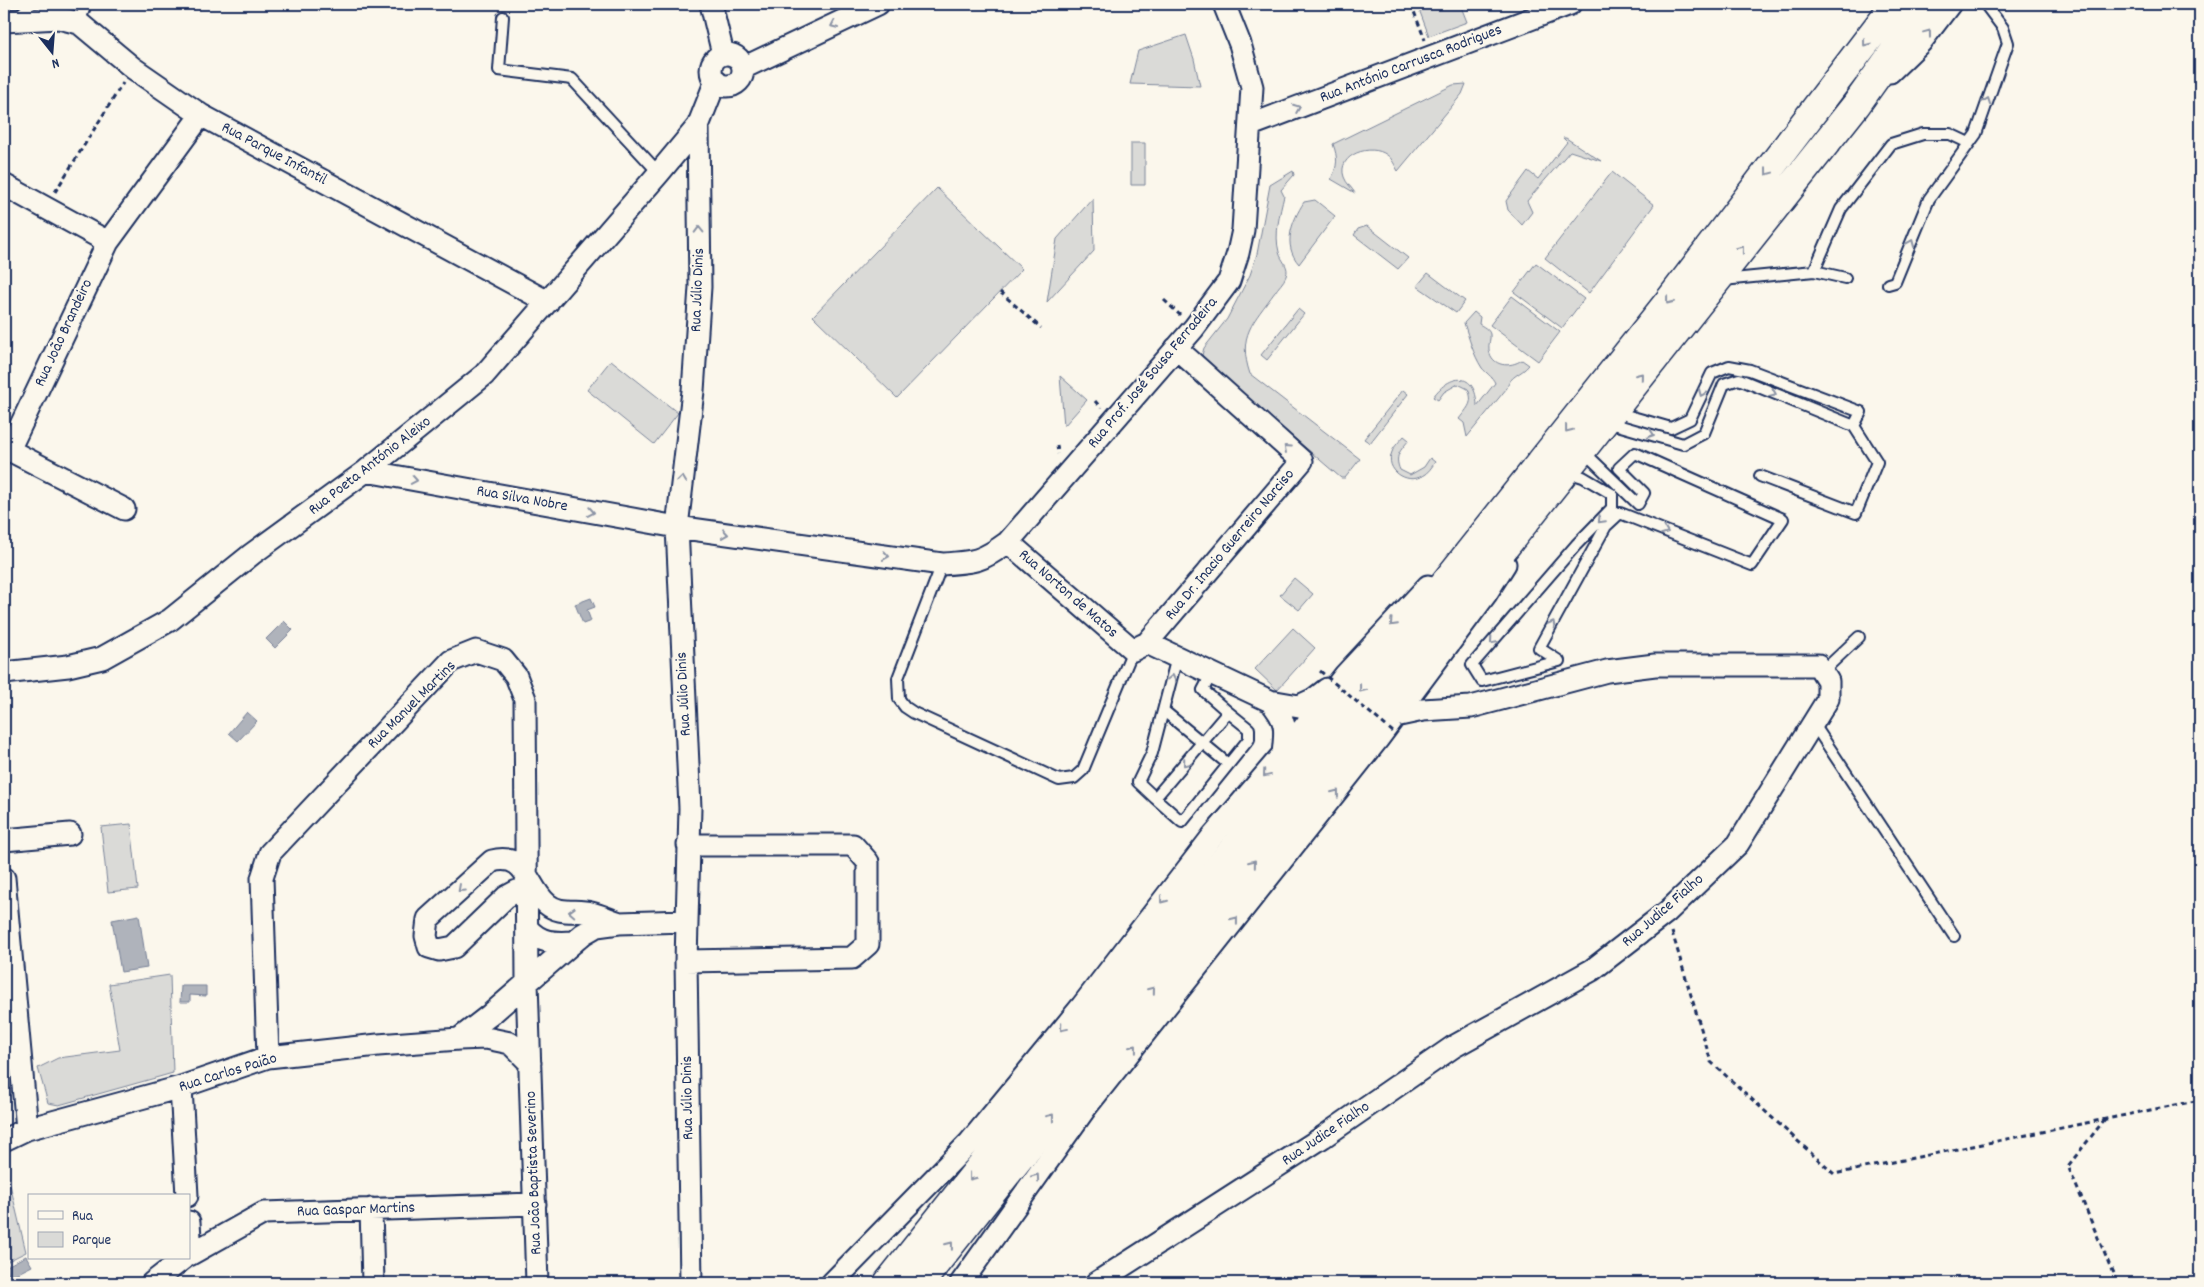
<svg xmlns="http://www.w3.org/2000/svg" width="2204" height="1287" font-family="Dekko,sans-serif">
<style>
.green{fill:#dadad7;stroke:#7a849a}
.water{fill:#afb3bb;stroke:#747e96}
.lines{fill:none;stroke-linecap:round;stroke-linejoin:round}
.lane-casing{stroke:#1b2f5e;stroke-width:14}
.street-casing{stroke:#1b2f5e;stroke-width:25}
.primary-casing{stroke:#1b2f5e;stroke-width:31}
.path{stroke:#1b2f5e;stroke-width:3;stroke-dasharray:5 4;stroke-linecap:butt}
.lane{stroke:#fbf7ec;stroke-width:10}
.street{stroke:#fbf7ec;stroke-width:21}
.primary{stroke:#fbf7ec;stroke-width:28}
.path-bridge{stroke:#1b2f5e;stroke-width:3;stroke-dasharray:5 4;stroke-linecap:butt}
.oneway{stroke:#8b93a5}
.labels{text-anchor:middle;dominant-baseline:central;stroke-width:4.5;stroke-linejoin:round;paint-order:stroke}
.street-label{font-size:16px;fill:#1b2f5e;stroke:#fbf7ec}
</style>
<rect width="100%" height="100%" fill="#fbf7ec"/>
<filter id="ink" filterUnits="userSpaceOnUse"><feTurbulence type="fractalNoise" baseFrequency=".02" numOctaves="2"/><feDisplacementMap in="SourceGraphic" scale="10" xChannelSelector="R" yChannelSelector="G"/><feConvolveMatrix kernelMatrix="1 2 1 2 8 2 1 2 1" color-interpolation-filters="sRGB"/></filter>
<g filter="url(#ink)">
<path class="green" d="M1417,4H1460L1467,22L1429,36Z
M1186,35L1194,59L1200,86L1130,84L1138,51Z
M1466,84L1462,94L1398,171C1395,166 1392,158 1387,155C1372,143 1336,154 1344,177C1346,183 1352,188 1355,193L1331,179C1338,166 1338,158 1333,144L1453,85Z
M1563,138H1566L1601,161L1570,151L1527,201L1532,212L1522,225L1508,210L1506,201L1528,171L1538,179L1567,142Z
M1131,143H1145V185H1131Z
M1293,171L1294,175L1281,190L1284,196C1280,213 1274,234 1279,252C1281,261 1290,266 1286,276C1284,282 1278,287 1275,292C1253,323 1237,335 1250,374L1360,459L1345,478H1341L1207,363L1202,355L1204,348L1227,319L1250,275L1257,254L1270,185Z
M1612,172L1654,205L1589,293L1545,258Z
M937,188L1022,269L897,398L813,316Z
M1093,198L1094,251L1047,302L1057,239Z
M1315,200L1335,216L1299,264C1282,245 1292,221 1304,202Z
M1367,226L1408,258L1398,269L1354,235L1358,229Z
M1536,263L1584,299L1562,328L1514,292Z
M1428,273L1465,301L1456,313L1417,286Z
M1512,296L1560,332L1538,361L1490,325Z
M1298,309L1304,314L1267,360L1261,355Z
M1474,312L1480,317L1479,324C1482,326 1489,329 1490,334C1491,339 1488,344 1489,350C1492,367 1510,368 1522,360L1529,365C1521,375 1510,375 1507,388L1467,437L1464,423L1459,419C1468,407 1474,403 1468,389L1458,384L1444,392L1438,400L1433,397C1450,373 1476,371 1477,406L1495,383C1492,376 1486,373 1482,368C1473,354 1469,338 1464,323Z
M611,360L678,413L654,444L587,390Z
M1060,376L1087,400L1064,426Z
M1403,390L1408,394L1370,443L1364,439Z
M1404,436L1409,440C1400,451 1394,456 1400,470L1410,475L1424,467L1430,458L1435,462C1432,467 1428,473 1422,476C1407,485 1384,470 1392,452C1394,446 1400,441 1404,436Z
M1294,578L1313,594L1299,610L1280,595Z
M1293,628L1315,648L1277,690L1255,669Z
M131,824L138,889L108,892L101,827Z
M170,975L173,1073L59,1105L48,1103L38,1068L58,1058L120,1050L109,984Z
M4,1159L26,1252L4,1263Z"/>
<path class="water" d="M591,598L595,607L587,610L591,621L583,624L575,604Z
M284,621L293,630L275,648L266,639Z
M247,712L257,721L238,741L229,733Z
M139,915L147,968L121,972L112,920Z
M181,986H206V996L190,995V1002H180Z
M26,1256L32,1266L10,1277L5,1267Z"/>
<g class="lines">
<g class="lane-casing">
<path id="lane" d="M503,17L499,70L572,79L659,173
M16,19L31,4
M79,23L86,4
M1814,271L1841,209L1891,144L1923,134H1950L1969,143
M1723,280L1814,271L1845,278
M1888,284L1895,282L1929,199L1976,134L2008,43L2003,28L1985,4
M1607,422L1683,444L1704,433L1724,384L1739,379L1854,426L1861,412L1750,370L1729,366L1712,373L1690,419L1671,428L1615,412
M1567,472L1583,477L1612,494V508L1576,545L1472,665L1482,681L1559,661L1539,648L1606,526L1620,513L1752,565L1783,519L1635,453L1619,468L1644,493L1638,504L1582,450
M1760,476L1856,513L1877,462L1854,426
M942,564L898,678L899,699L905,707L914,713L1059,780L1074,778L1083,770L1133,650
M1177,657L1152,753L1138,782L1155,798L1228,712L1203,690L1212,673
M1822,672L1859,637
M1164,711L1228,764
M1813,723L1954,936
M1155,798L1182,822L1249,739V729L1228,712"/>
</g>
<g class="street-casing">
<path id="street" d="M711,4L723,54
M4,21L59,18L79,23L133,68L201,115L548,302
M711 70a16 16 0 1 1 32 0a16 16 0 1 1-32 0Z
M743,68L878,4
M1890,72L1921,42L1950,4
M1251,125L1570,4
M4,185L108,242
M366,471L677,527L942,564C974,562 981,562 1008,542L1194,328L1229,281L1238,253L1243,230L1252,87L1240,44L1224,4
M124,509L9,450L108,242L201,115
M1008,542L1133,650L1147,643L1270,701L1299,706L1314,699L1327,689
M1147,643L1302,461L1176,348
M4,673L68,666L102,658L170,620L252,554L366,471L484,375L659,173L698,126L713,88L717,82
M1270,701C1287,721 1286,728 1283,754
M4,840L70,834
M4,878L27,1129
M527,891H517L506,897L454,947L439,950L429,947L426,936L428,919L492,861C527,852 526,886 547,904C560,915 576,909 591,913C600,915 608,919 617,922
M527,928C541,944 554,943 574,942
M686,961L852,958L868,944V862L853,845H688
M459,1039L486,1038L510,1043L530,1063
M268,1057L262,878L270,853L451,661L476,651L503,660L516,676L525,699L527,982L537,1283
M181,1087L187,1196
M4,1140L27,1129L181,1087L268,1057L378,1045L459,1039L490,1015L583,934L597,926L619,923L686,921
M371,1209L373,1283
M189,1222L191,1253
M189,1255L264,1213L535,1204
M152,1283L184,1258
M691,1283L686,961L690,808L677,527L693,391L700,287L698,126
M832,1283L970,1142L1082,1006L1212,837L1283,754L1345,675L1428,586
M961,1283L1087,1106L1378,739L1486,594L1505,564
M1096,1283L1323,1137L1453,1047L1592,970L1667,912L1738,844L1828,699V681L1818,665H1655L1607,671L1471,707L1423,710L1395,716"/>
</g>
<g class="primary-casing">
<path id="primary" d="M888,1283L1669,301L1895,4
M920,1283L1856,105L1928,4"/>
</g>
<path class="path" d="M1411,4L1425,40
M55,192L123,83
M1000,292L1041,328
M1164,300L1180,315
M1095,401L1101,408
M1057,445L1058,454
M1672,932L1711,1062L1834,1174L2200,1100
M2105,1119L2068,1166L2117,1283"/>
<use href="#lane" class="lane"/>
<use href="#street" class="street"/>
<use href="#primary" class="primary"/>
<path class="path-bridge" d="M1320,671L1393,732"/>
</g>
<defs><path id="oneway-chevron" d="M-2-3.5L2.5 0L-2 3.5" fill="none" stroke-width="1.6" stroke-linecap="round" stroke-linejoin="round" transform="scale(1.25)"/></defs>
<g class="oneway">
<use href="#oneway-chevron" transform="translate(834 25) rotate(155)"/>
<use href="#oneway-chevron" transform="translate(1928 33) rotate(-53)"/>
<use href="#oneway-chevron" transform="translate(1866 43) rotate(127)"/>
<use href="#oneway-chevron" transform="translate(1987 101) rotate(-70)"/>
<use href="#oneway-chevron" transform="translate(1297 108) rotate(-21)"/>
<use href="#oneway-chevron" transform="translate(1768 172) rotate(127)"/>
<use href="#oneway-chevron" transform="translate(699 230) rotate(-91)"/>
<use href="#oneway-chevron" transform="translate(1911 243) rotate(-67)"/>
<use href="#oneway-chevron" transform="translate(1741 249) rotate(-52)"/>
<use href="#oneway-chevron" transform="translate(1669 301) rotate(128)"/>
<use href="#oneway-chevron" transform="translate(1640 376) rotate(-51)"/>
<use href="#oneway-chevron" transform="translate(1702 393) rotate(114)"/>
<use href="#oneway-chevron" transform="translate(1773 393) rotate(23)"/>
<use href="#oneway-chevron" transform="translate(1568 429) rotate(128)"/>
<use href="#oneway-chevron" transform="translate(1651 434) rotate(18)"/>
<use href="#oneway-chevron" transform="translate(1287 448) rotate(-138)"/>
<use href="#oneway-chevron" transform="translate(682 479) rotate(-83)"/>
<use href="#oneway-chevron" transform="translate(414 480) rotate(10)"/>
<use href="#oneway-chevron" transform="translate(591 512) rotate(10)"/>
<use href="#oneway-chevron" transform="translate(1601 520) rotate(134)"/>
<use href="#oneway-chevron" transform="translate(1665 531) rotate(21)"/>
<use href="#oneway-chevron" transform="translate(725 534) rotate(8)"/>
<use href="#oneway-chevron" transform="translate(886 556) rotate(8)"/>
<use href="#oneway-chevron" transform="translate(1393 623) rotate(133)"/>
<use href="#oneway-chevron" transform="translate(1552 624) rotate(-62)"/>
<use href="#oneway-chevron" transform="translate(1493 641) rotate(131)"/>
<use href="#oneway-chevron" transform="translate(1172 678) rotate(-77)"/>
<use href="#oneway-chevron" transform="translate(1362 689) rotate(128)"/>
<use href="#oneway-chevron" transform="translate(1186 763) rotate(130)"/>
<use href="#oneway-chevron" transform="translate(1266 774) rotate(130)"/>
<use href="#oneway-chevron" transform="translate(1336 793) rotate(-52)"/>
<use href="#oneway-chevron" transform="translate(1253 863) rotate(-51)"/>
<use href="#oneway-chevron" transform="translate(461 889) rotate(138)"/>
<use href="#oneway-chevron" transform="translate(1163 900) rotate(128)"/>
<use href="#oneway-chevron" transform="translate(572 912) rotate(-177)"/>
<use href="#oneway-chevron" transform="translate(1235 920) rotate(-52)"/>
<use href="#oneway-chevron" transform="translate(1152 990) rotate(-51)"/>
<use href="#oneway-chevron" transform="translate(1063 1028) rotate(130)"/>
<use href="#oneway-chevron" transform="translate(1134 1048) rotate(-52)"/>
<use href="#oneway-chevron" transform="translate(1051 1117) rotate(-52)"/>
<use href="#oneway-chevron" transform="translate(972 1177) rotate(128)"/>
<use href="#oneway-chevron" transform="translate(1036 1177) rotate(-55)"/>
<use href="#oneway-chevron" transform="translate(950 1245) rotate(-52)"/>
</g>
</g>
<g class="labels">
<g class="street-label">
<text transform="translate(1411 64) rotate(-21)">Rua António Carrusca Rodrigues</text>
<text transform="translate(274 154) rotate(28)">Rua Parque Infantil</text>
<text transform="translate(698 290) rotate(-88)">Rua Júlio Dinis</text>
<text transform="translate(64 333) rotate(-65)">Rua João Brandeiro</text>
<text transform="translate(1153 373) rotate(-50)">Rua Prof. José Sousa Ferradeira</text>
<text transform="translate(370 466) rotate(-38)">Rua Poeta António Aleixo</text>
<text transform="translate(522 499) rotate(10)">Rua Silva Nobre</text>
<text transform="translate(1230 545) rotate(-50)">Rua Dr. Inacio Guerreiro Narciso</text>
<text transform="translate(1068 594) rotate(41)">Rua Norton de Matos</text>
<text transform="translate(684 694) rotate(-93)">Rua Júlio Dinis</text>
<text transform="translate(412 705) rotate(-45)">Rua Manuel Martins</text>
<text transform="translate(1663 911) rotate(-41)">Rua Judice Fialho</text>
<text transform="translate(228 1073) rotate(-17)">Rua Carlos Paião</text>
<text transform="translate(688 1098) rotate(-91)">Rua Júlio Dinis</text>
<text transform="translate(1326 1134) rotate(-34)">Rua Judice Fialho</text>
<text transform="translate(534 1173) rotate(-92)">Rua João Baptista Severino</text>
<text transform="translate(356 1210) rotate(-2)">Rua Gaspar Martins</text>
</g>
</g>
<rect width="2204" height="1287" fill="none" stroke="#fbf7ec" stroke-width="20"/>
<rect x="10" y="10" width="2184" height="1267" fill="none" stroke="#1b2f5e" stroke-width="2" filter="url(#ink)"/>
<rect x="28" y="1194" width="162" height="65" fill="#fbf7ec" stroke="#a1a7b3"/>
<rect x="38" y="1211" width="25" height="8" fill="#fbf7ec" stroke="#a1a7b3"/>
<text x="72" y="1220" font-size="15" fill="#1b2f5e">Rua</text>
<rect x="38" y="1232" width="25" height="15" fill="#dadad7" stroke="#a1a7b3"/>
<text x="72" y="1244" font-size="15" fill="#1b2f5e">Parque</text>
<g transform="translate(52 52) rotate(163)" stroke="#fbf7ec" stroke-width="4" paint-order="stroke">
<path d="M0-4L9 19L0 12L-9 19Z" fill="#1b2f5e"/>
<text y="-8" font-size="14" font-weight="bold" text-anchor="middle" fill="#1b2f5e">N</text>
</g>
</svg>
